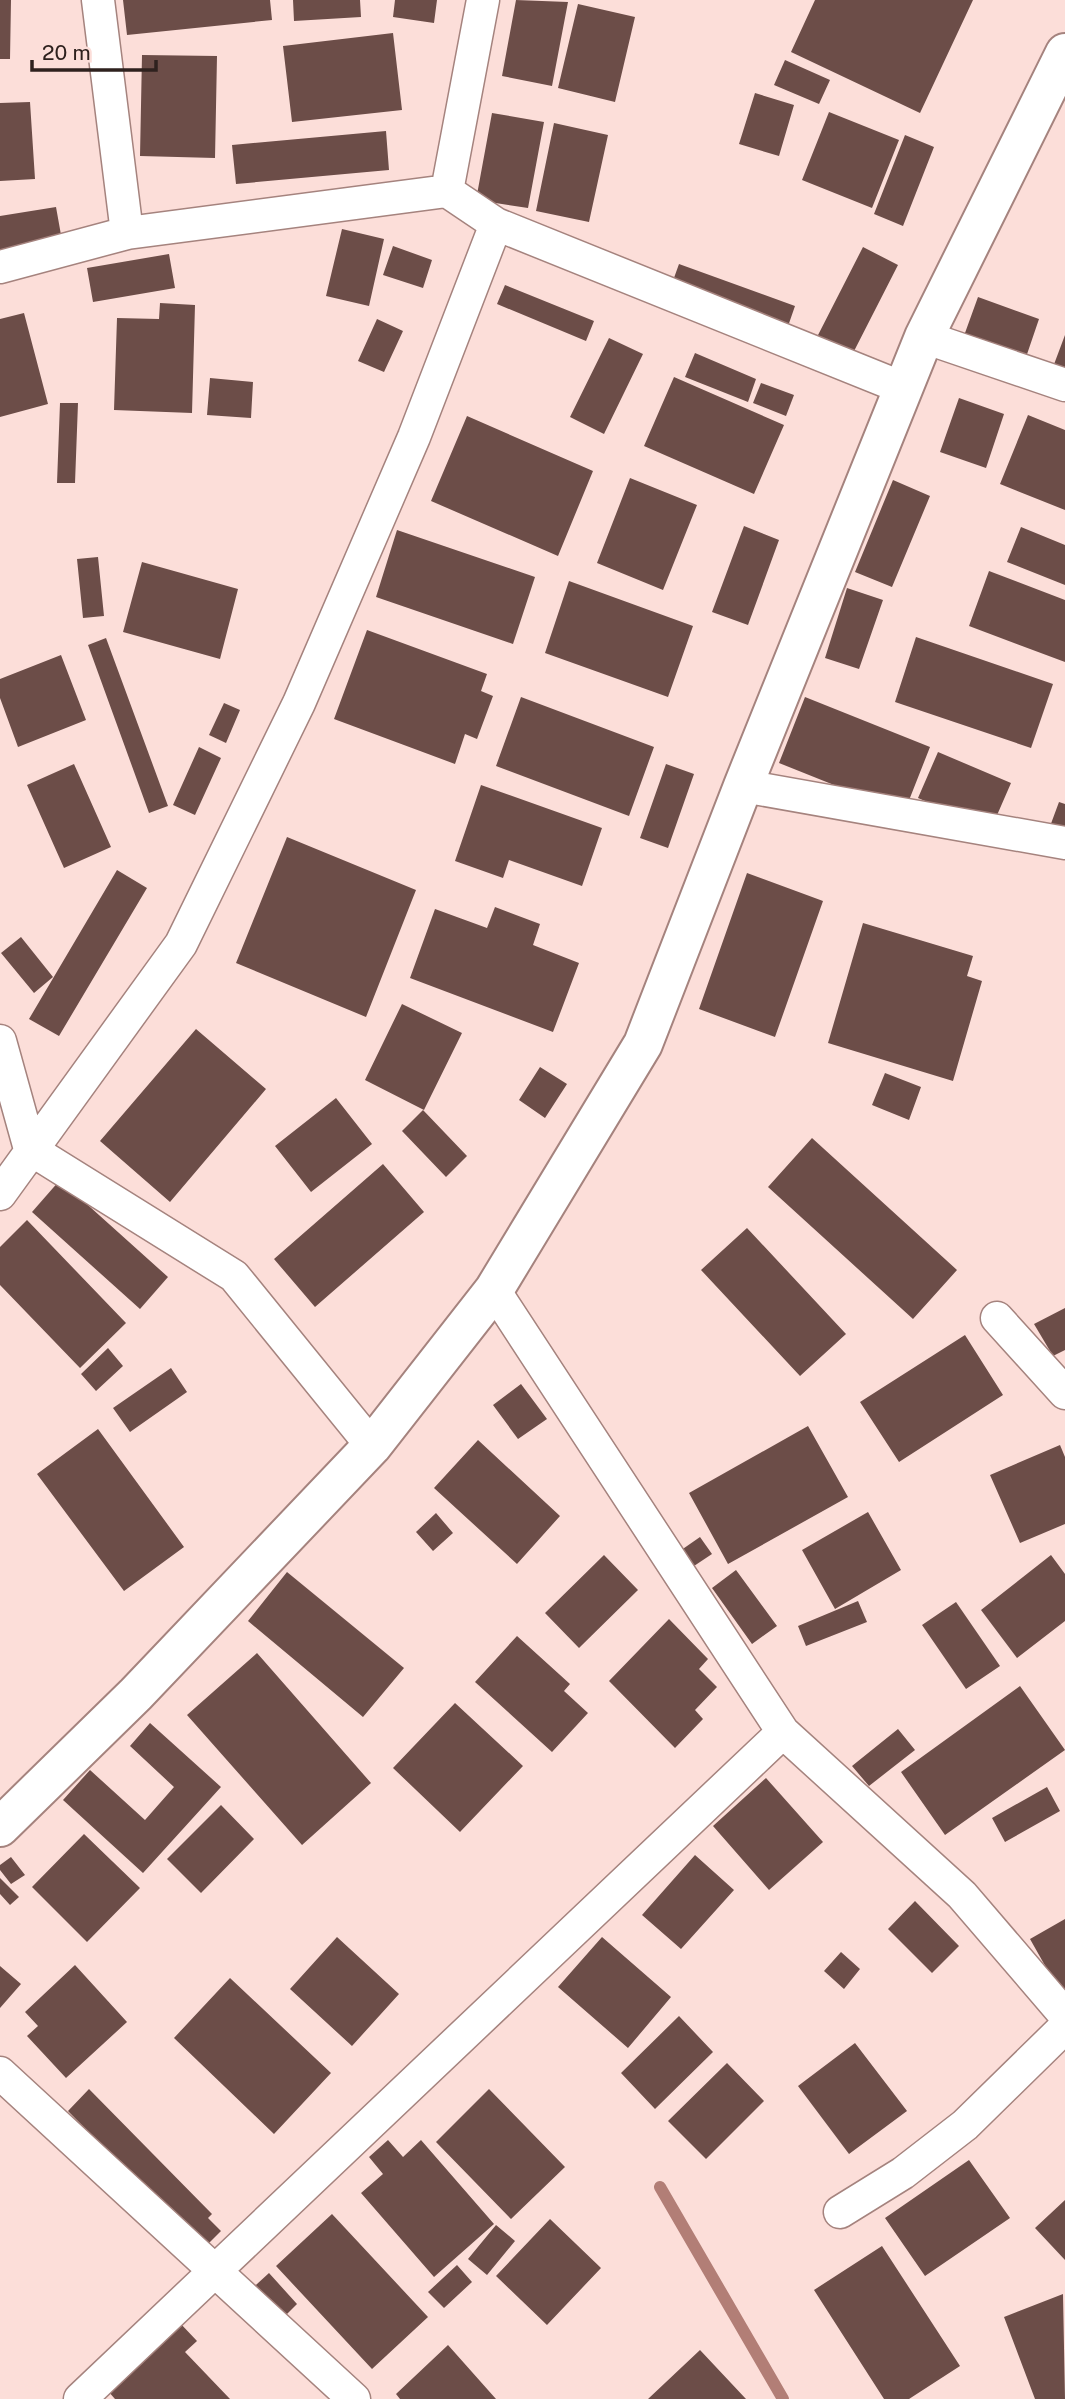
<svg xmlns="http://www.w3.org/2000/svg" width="1065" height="2399" font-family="'Public Sans',sans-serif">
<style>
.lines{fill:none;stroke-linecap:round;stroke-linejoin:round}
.stream{stroke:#b27e76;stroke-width:12}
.building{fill:#6c4d48}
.minor-casing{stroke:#a5837e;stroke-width:35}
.tertiary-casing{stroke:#a5837e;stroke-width:42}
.minor{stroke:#fff;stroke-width:32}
.tertiary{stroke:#fff;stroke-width:38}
</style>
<rect width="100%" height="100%" fill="#fcded9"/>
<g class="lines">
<path class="stream" d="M660,2187L783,2399"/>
</g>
<path class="building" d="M0,0H11L10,59H0Z
M123,0H270L272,20L127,35Z
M293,0H360L361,17L294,21Z
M395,0H437L434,23L393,17Z
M516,0L568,2L552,86L502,76Z
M815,0H973L920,113L791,52Z
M578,4L635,17L615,102L558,88Z
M393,33L402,110L292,122L283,46Z
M142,55L217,56L215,158L140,156Z
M785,60L830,80L819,104L774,85Z
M755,93L794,105L779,156L739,144Z
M30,102L35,179L0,181V103Z
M829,112L899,140L872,208L802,180Z
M492,113L544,122L528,208L476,200Z
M554,123L608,135L589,222L536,211Z
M386,131L389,170L236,184L232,145Z
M905,135L934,147L903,226L874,214Z
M56,207L63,246L0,256V216Z
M342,229L384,239L369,306L326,296Z
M393,246L432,260L423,288L383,275Z
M863,247L898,265L851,357L816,339Z
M169,254L175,288L93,302L87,268Z
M679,264L795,306L786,332L670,289Z
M505,285L594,321L586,341L497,304Z
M978,297L1039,319L1023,366L961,344Z
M160,303L195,305L192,413L114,410L117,318L159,319Z
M24,313L48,404L0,417V319Z
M377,319L403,331L384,372L358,361Z
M1065,335V381L1050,375Z
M609,338L643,354L604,434L570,417Z
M695,353L756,379L748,402L685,377Z
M674,377L784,425L754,494L644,446Z
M210,378L253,382L251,418L207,415Z
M761,383L794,395L786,416L753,403Z
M959,398L1004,414L986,468L940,452Z
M60,403H78L75,483H57Z
M1028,415L1065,430V510L1000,484Z
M467,416L593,471L558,556L431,501Z
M630,478L697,505L663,590L597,563Z
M893,480L930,496L892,587L855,572Z
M744,526L779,540L748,625L712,612Z
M1021,527L1065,545V585L1007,562Z
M397,530L535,577L513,644L376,597Z
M98,557L104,616L83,618L77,559Z
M142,562L238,589L220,659L123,632Z
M989,571L1065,600V662L969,626Z
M569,581L693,626L668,697L545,653Z
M847,588L883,600L859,669L825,658Z
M367,630L487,674L481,691L493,696L477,739L465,734L455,764L334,719Z
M916,637L1053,684L1031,748L895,702Z
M106,638L168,806L149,813L88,645Z
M61,655L86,720L18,747L0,698V679Z
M521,697L654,747L629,816L496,766Z
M805,697L930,747L904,813L779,763Z
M224,703L240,710L226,743L209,735Z
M199,747L221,758L195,815L173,805Z
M938,752L1011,783L991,829L918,798Z
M74,764L111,847L64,868L27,785Z
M666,764L694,774L668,848L640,838Z
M481,785L602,828L582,886L509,860L503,878L455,861Z
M1059,802L1065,804V835L1049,829Z
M287,837L416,890L366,1017L236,963Z
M117,870L147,888L59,1036L29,1019Z
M747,873L823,901L775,1037L699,1009Z
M495,907L540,924L533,945L579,963L553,1032L410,978L435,909L487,928Z
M863,923L973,956L967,976L982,981L953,1081L828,1043Z
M21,937L53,977L34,993L1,953Z
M402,1004L462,1033L424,1110L365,1080Z
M196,1029L266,1089L170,1202L100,1141Z
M540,1067L567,1084L545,1118L519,1100Z
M885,1073L921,1087L909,1120L872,1105Z
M336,1098L372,1144L311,1192L275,1146Z
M423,1110L467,1156L446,1177L402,1131Z
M812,1138L957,1270L913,1319L768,1187Z
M383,1164L424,1212L315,1307L274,1259Z
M60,1180L168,1277L140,1309L32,1212Z
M27,1220L126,1323L80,1368L0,1285V1247Z
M747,1228L846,1334L800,1376L701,1270Z
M1065,1308V1350L1053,1356L1034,1324Z
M965,1335L1003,1395L899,1462L860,1402Z
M108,1348L123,1366L96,1391L81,1374Z
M171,1368L187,1392L130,1432L113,1408Z
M521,1384L547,1419L518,1439L493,1405Z
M808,1426L848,1497L728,1564L689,1493Z
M98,1429L184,1547L124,1591L37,1474Z
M478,1440L560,1516L517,1564L434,1488Z
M1060,1445L1065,1457V1524L1020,1543L990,1475Z
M868,1512L901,1570L835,1609L802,1550Z
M436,1513L453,1533L433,1551L416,1532Z
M700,1537L712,1554L688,1570L677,1553Z
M604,1555L638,1590L579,1648L545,1613Z
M1051,1555L1065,1574V1621L1017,1658L981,1610Z
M736,1570L777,1626L752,1644L712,1588Z
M287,1572L404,1668L363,1717L248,1621Z
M858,1601L867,1622L806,1646L798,1626Z
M956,1602L1000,1666L966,1689L922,1625Z
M669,1619L708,1659L699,1669L717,1687L695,1710L703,1719L675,1748L609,1681Z
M517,1636L570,1684L564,1691L588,1713L552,1752L475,1682Z
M257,1653L371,1783L302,1845L187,1715Z
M1020,1686L1065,1750L945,1835L901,1772Z
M455,1703L523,1766L460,1832L393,1768Z
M150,1723L221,1787L143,1873L63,1800L90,1770L145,1820L174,1787L130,1746Z
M898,1729L915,1750L869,1786L852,1766Z
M766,1778L823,1842L769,1890L713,1826Z
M1047,1787L1060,1811L1005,1842L992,1818Z
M221,1805L254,1839L201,1893L167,1859Z
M84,1834L140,1888L87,1942L32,1887Z
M695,1855L734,1890L681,1949L642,1915Z
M11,1857L25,1875L11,1884L0,1870V1865Z
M0,1878L19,1897L10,1905L0,1894Z
M915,1901L959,1946L932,1973L888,1929Z
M1065,1919V2001L1030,1939Z
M337,1937L399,1994L352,2046L290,1989Z
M602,1937L671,1997L628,2048L558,1987Z
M841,1952L860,1969L844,1989L824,1971Z
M75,1965L127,2022L66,2078L27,2036L38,2026L25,2012Z
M0,1966L21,1984L0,2008Z
M230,1978L331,2073L274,2134L174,2038Z
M679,2016L713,2052L655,2109L621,2073Z
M855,2043L907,2111L849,2154L798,2086Z
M727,2063L764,2101L706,2159L668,2121Z
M89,2089L212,2214L208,2218L221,2231L203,2249L68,2111Z
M489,2089L565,2167L511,2219L436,2142Z
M388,2140L403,2157L421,2140L494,2224L434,2277L361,2193L383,2174L369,2157Z
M969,2160L1010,2218L925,2276L885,2218Z
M1065,2200V2260L1035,2228Z
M332,2214L428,2317L372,2369L276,2266Z
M550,2219L601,2268L547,2325L496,2276Z
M496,2225L515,2241L487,2275L468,2259Z
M882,2246L960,2366L909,2399H884L814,2290Z
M457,2265L472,2282L444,2308L428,2292Z
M269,2273L297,2304L276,2325L247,2293Z
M1063,2294L1065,2399H1035L1004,2317Z
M179,2322L197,2341L185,2352L230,2399H115L108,2391Z
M448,2345L496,2399H400L396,2394Z
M700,2350L746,2399H648Z"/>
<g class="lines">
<g class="minor-casing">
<path id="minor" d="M98,0L127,233
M447,191L483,0
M0,267L127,233L447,191L496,224L903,388
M924,337L1065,385
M743,786L1065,843
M0,1041L30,1149L234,1276L372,1446
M0,1194L181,944L299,703L414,437L496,224
M494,1290L783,1732L962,1895L1065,2015
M997,1318L1065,1393
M0,2073L354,2399
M840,2212L903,2173L965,2125L1065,2027
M80,2399L783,1732"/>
</g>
<g class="tertiary-casing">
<path id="tertiary" d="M0,1827L136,1694L372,1446L494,1290L643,1044L743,786L924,337L1065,53"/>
</g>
<use href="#minor" class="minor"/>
<use href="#tertiary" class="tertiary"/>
</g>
<path d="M32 60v10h124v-10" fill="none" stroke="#2e211e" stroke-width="3.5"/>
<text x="42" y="60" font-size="21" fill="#2e211e" stroke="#fcded9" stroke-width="5" paint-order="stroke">20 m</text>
</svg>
